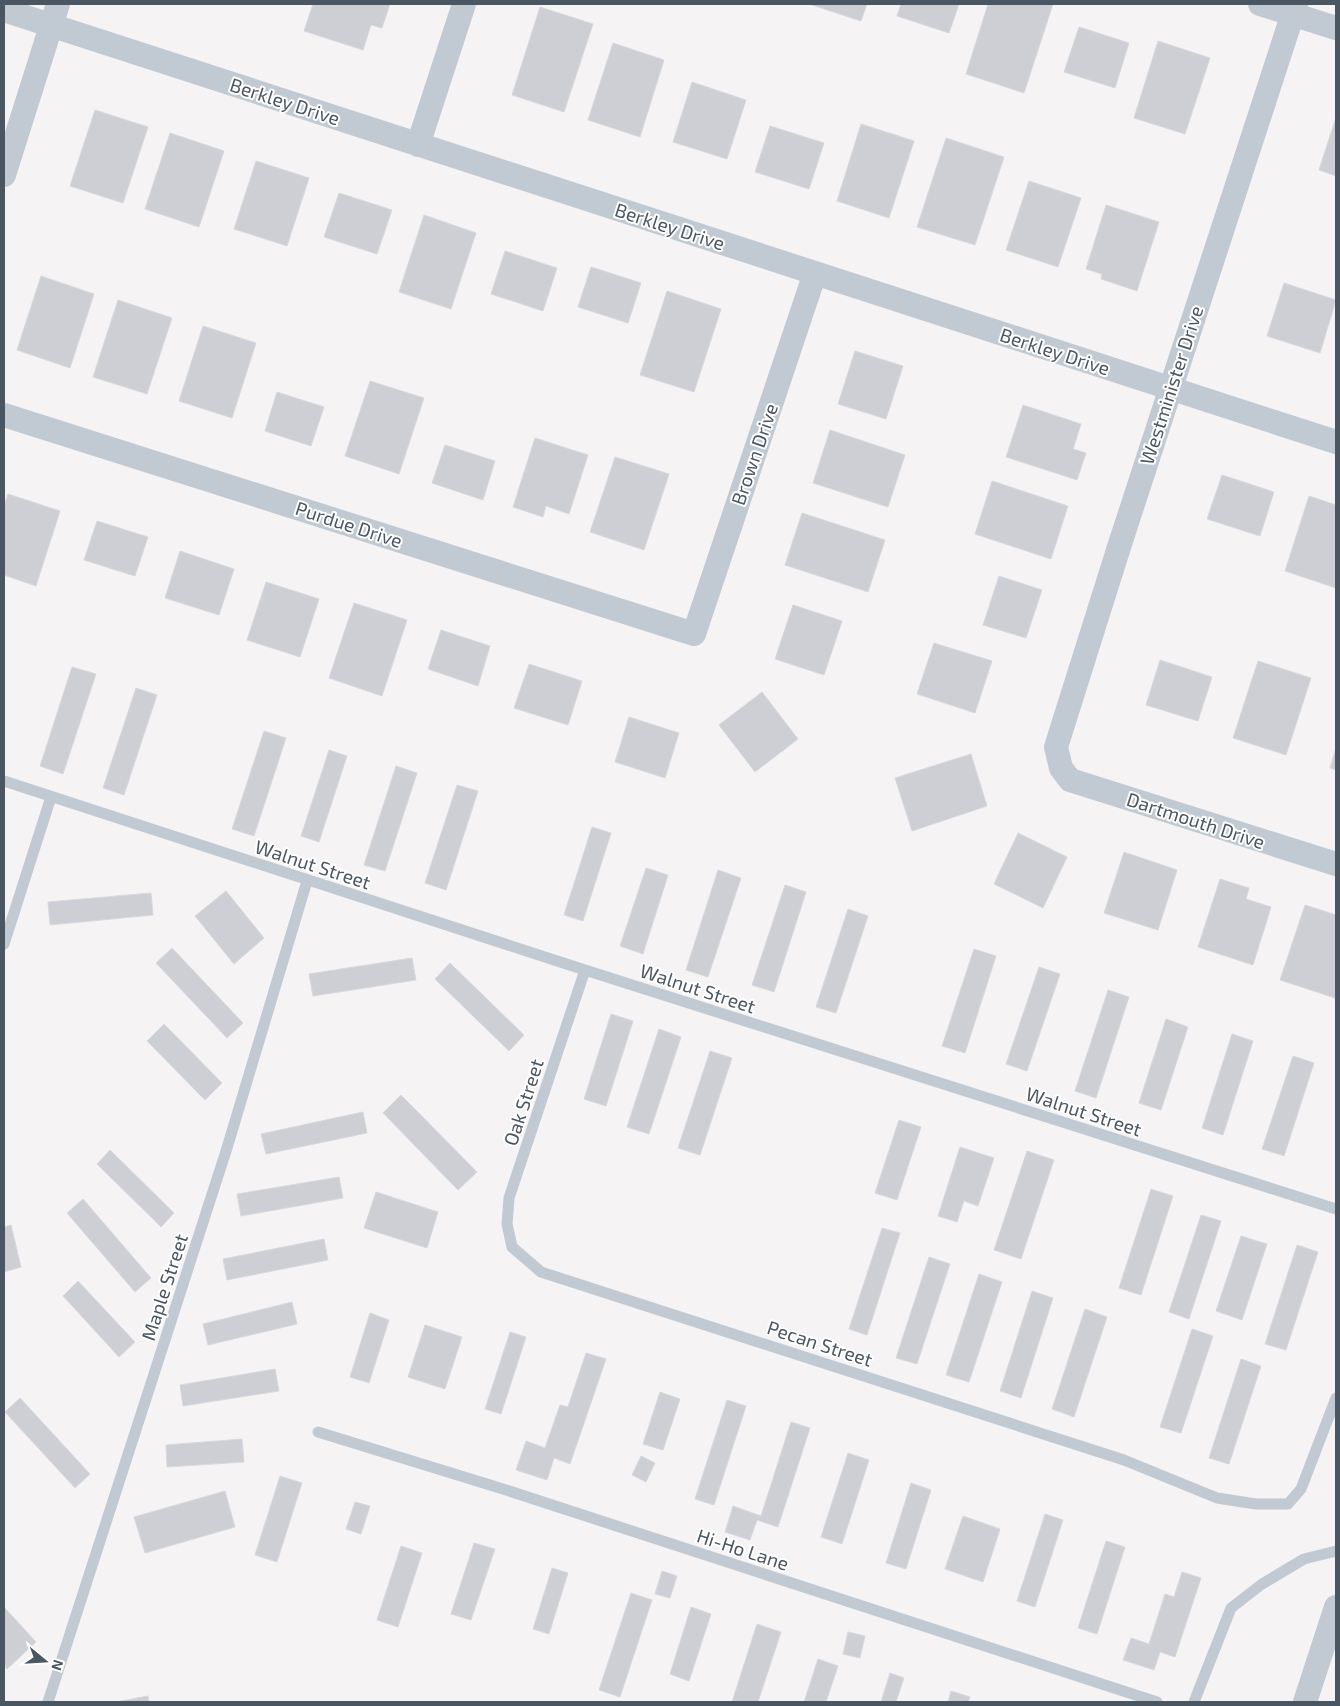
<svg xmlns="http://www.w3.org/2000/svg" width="1340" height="1706" font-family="'Exo 2',sans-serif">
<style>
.building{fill:#cdcfd5;stroke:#d7d9de}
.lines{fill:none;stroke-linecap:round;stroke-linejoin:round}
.lane{stroke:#c1cad2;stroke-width:11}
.street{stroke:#c1cad2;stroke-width:24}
.labels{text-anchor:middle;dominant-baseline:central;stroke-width:4;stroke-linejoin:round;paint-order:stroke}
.street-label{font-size:19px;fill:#4a5661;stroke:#fff}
</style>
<rect width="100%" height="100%" fill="#f5f3f3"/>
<path class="building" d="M313,4H390L382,28L371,25L363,50L304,31Z
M809,4H867L861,21Z
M901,4H959L949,33L897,16Z
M988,4H1053L1024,93L966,74Z
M540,7L593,24L564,112L512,95Z
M1079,27L1129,43L1115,88L1064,72Z
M1158,41L1210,58L1185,134L1134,118Z
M613,43L664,60L640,137L588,120Z
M692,82L746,100L727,159L673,142Z
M95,110L148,127L123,203L70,186Z
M1336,117V176L1319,170Z
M861,124L914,141L889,218L837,201Z
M770,126L824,143L809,189L755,172Z
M170,133L224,151L199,227L145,209Z
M946,138L1004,157L975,245L917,227Z
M256,161L309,178L287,246L234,229Z
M1029,181L1081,198L1058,267L1006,250Z
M339,193L392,210L377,254L324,237Z
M1106,205L1159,222L1137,291L1101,279L1102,274L1086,269Z
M424,215L476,233L451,309L399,292Z
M505,251L557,268L543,311L491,294Z
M591,267L641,283L628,323L578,307Z
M41,276L94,294L70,368L17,350Z
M1284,283L1336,300L1320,353L1267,336Z
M667,291L721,309L694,392L640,375Z
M118,300L172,318L147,394L93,377Z
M203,326L256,343L232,418L179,401Z
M855,351L903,366L886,419L838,404Z
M370,381L424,398L399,474L345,456Z
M277,392L324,407L311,446L265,431Z
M1023,405L1081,424L1073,449L1086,453L1077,480L1006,457Z
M830,430L905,455L888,507L813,483Z
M535,438L588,455L569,514L546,506L543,517L513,507Z
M445,445L495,461L483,500L432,483Z
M615,457L669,474L644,550L590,532Z
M1222,475L1274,492L1260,536L1207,519Z
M992,481L1068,506L1051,559L975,534Z
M8,494L60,511L36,586L4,575V506Z
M1309,496L1336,505V588L1285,571Z
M802,513L885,540L868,592L785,565Z
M97,521L148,537L135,576L84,560Z
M180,551L234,569L219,615L165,598Z
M999,576L1042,590L1026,638L983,625Z
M266,582L319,599L300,657L247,640Z
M354,603L407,620L382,696L329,678Z
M793,605L842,621L824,675L775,659Z
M441,630L490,646L478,686L428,669Z
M934,643L992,661L975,713L917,694Z
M1160,660L1212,677L1198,721L1146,705Z
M1258,661L1311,678L1286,755L1233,738Z
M529,664L582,681L568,725L514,708Z
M72,667L96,674L63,774L40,766Z
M136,688L157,695L124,795L103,788Z
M762,692L798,739L755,772L719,725Z
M629,717L679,733L665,778L615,762Z
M264,731L286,738L254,836L232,829Z
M1336,748V770L1330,768Z
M329,750L347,756L319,842L301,836Z
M971,754L987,806L912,831L895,778Z
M396,766L417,773L385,871L364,865Z
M457,785L478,791L446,890L425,883Z
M592,827L611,833L583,921L564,915Z
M1018,833L1067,857L1043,908L994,884Z
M1124,852L1177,870L1158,930L1104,913Z
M646,868L668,875L643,954L620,946Z
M718,870L741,878L708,977L686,970Z
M1220,879L1249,888L1246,899L1271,907L1253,965L1198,947Z
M785,885L806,892L774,992L752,985Z
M226,891L264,938L234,964L195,916Z
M151,893L153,915L50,925L48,902Z
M1305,905L1336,915L1335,998L1280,980Z
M848,909L868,916L836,1013L816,1007Z
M172,948L243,1023L227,1038L156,963Z
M974,949L996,956L965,1053L942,1046Z
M412,958L416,980L313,996L309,974Z
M450,963L524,1035L509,1051L435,979Z
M1039,967L1060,974L1027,1071L1006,1064Z
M1108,990L1129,997L1096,1098L1075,1091Z
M611,1014L633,1021L606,1106L584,1099Z
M1166,1019L1188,1027L1161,1110L1139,1103Z
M164,1024L222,1083L205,1100L147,1041Z
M659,1029L681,1037L649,1134L627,1127Z
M1232,1034L1253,1041L1223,1135L1202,1128Z
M710,1051L732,1058L700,1155L678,1148Z
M1293,1056L1314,1063L1284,1156L1262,1149Z
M401,1095L477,1172L458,1190L383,1113Z
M363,1112L367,1133L266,1154L261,1134Z
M899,1120L921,1127L897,1200L875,1193Z
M960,1147L994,1158L978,1206L964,1201L957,1222L938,1216Z
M110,1150L174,1213L161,1227L97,1164Z
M1027,1151L1054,1160L1021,1259L994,1250Z
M339,1177L343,1198L241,1216L237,1194Z
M1151,1189L1173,1196L1141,1295L1119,1288Z
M376,1192L438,1212L427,1248L364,1228Z
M83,1199L151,1278L135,1292L67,1213Z
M1201,1215L1221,1221L1189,1319L1169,1312Z
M11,1225L21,1267L4,1272V1227Z
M882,1228L900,1233L867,1335L849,1329Z
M1241,1236L1267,1244L1242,1320L1216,1311Z
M324,1239L328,1260L227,1280L223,1259Z
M1297,1245L1318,1252L1286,1350L1265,1344Z
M929,1257L950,1264L917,1364L896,1358Z
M979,1274L1002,1282L969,1382L946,1375Z
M78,1281L135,1342L119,1357L63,1296Z
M1032,1291L1053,1298L1021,1398L1000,1391Z
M292,1302L297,1324L208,1345L203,1324Z
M1085,1309L1107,1317L1074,1417L1052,1409Z
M370,1313L389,1320L369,1383L350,1377Z
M425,1325L462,1337L445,1389L408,1377Z
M1192,1329L1213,1336L1181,1433L1160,1427Z
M510,1332L526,1337L501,1414L485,1409Z
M586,1353L606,1359L570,1464L554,1458L547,1480L516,1470L526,1441L545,1448L560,1405L568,1407Z
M1241,1359L1261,1366L1229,1464L1209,1458Z
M275,1369L279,1391L183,1406L180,1385Z
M660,1392L680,1399L663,1450L643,1444Z
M20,1398L90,1474L75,1488L5,1412Z
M727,1400L746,1406L714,1505L695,1499Z
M791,1422L810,1428L778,1527L757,1520L750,1540L725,1532L733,1506L761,1516Z
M242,1439L244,1462L167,1467L166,1445Z
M848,1453L869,1460L842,1544L821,1537Z
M641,1456L655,1463L646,1482L632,1475Z
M280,1476L302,1483L277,1562L255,1555Z
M911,1483L931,1490L906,1569L886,1563Z
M225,1491L235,1527L145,1553L134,1517Z
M355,1502L370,1506L361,1534L346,1529Z
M1045,1514L1063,1520L1035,1607L1017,1601Z
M963,1516L1000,1529L983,1582L945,1569Z
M1106,1541L1125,1547L1097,1634L1078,1628Z
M474,1543L495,1549L471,1620L451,1614Z
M401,1546L422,1553L398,1627L377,1620Z
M552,1568L568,1573L549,1634L533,1629Z
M662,1571L677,1576L670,1598L655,1594Z
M1182,1572L1201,1578L1175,1657L1160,1652L1154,1670L1123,1660L1131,1638L1149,1644L1165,1594L1174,1597Z
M631,1593L652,1600L620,1697L599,1690Z
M4,1607L36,1642L7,1669L4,1665Z
M691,1607L711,1614L689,1681L670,1674Z
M757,1624L781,1632L758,1702H732Z
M848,1632L865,1636L860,1658L843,1654Z
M818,1659L838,1666L826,1702H804Z
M890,1673L904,1678L896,1702H881Z
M951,1691L970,1697L968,1702H948Z
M148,1696L149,1702H116Z"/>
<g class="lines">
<path class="lane" d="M4,781L585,970L1336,1209
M4,944L51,797
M585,970L509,1198L507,1224L512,1247L541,1272L1124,1460L1217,1498L1256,1504H1288L1301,1489L1336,1398
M318,1432L503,1489L1157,1702
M48,1702L227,1148L307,881
M1194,1702L1231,1608L1262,1584L1304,1559L1336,1551"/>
<path class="street" d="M1260,4L1336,28
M1296,4L1119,547L1056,747L1061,768L1070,780L1336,864
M4,10L1336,442
M418,145L464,4
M4,175L58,4
M4,415L694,634L815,273
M1305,1702L1336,1607"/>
</g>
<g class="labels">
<g class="street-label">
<text transform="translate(285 101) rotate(18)">Berkley Drive</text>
<text transform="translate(670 226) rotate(18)">Berkley Drive</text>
<text transform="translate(1055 351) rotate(18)">Berkley Drive</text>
<text transform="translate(1171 385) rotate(-72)">Westminister Drive</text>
<text transform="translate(754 454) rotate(-71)">Brown Drive</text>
<text transform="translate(349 524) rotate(18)">Purdue Drive</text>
<text transform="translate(1196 820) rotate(18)">Dartmouth Drive</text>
<text transform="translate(313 864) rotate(18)">Walnut Street</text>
<text transform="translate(698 988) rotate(18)">Walnut Street</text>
<text transform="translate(523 1102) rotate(-72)">Oak Street</text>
<text transform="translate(1084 1111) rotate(18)">Walnut Street</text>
<text transform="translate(164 1287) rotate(-72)">Maple Street</text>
<text transform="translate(820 1343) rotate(18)">Pecan Street</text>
<text transform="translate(743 1549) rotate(18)">Hi-Ho Lane</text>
</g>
</g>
<rect width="1340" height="1706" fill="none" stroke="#4a5661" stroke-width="10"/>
<g transform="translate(45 1661) rotate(108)" stroke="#ffffff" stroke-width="4" paint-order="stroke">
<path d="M0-4L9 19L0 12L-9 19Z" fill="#4a5661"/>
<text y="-8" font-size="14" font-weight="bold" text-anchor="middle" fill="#4a5661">N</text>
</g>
</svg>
